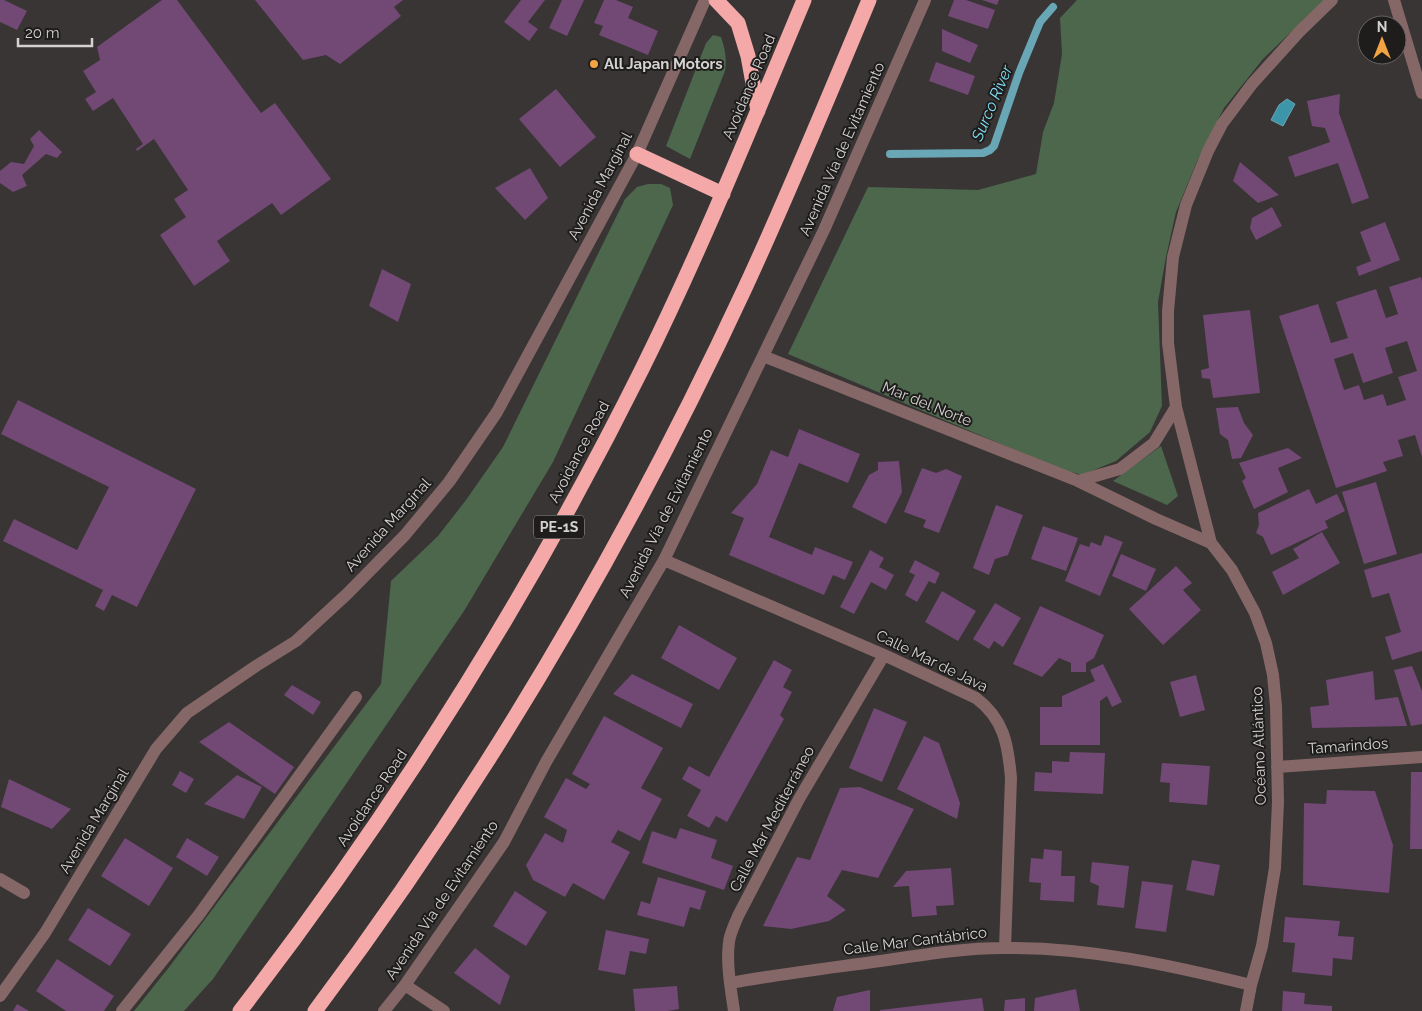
<svg xmlns="http://www.w3.org/2000/svg" width="1422" height="1011" font-family="Raleway,sans-serif">
<style>
.green{fill:#4c674c}
.water{fill:#3d95aa;stroke:#6aa7b6}
.lines{fill:none;stroke-linecap:round;stroke-linejoin:round}
.stream{stroke:#6aa7b6;stroke-width:8}
.building{fill:#724875;fill-rule:evenodd}
.minor{stroke:#866767;stroke-width:12}
.highway{stroke:#f4a9a8;stroke-width:15}
.poi-dot{fill:#f3a442;stroke:#1e1d1c;stroke-width:2}
.labels{text-anchor:middle;dominant-baseline:central;stroke-width:4;stroke-linejoin:round;paint-order:stroke}
.shield{fill:#1e1d1c;stroke:#9d9c9b;stroke-width:1}
.shield-label{font-size:14px;font-weight:bold;fill:#d4d2d1}
.poi-label{font-size:15px;font-weight:bold;fill:#d4d2d1;stroke:#1e1d1c;text-anchor:start}
.street-label{font-size:15px;fill:#d4d2d1;stroke:#1e1d1c}
.water-label{font-size:16px;font-style:italic;fill:#81def6;stroke:#1e1d1c}
</style>
<rect width="100%" height="100%" fill="#383534"/>
<path class="green" d="M1077,0H1324L1263,59L1224,108L1198,159L1176,212L1166,257L1158,302L1162,406L1150,432L1116,461L1082,475L1060,469L788,354L868,187L978,190L1036,174L1043,132L1054,103L1062,54L1060,18Z
M713,35L721,37C725,49 727,58 725,71L690,159L666,146L706,43Z
M648,184H661L670,188L673,205L553,462L464,611L213,979L184,1011H134L170,966L381,684L391,581L438,536L466,500L503,447L625,199L637,187Z
M1161,446L1178,496L1167,505L1113,481Z"/>
<path class="water" d="M1287,99L1295,104L1283,126L1271,120L1279,105Z"/>
<g class="lines">
<path class="stream" d="M890,154L983,153L990,150L994,146L1019,73L1040,22L1053,7"/>
</g>
<path class="building" d="M0,0H4L27,11L17,30L0,22Z
M162,0H177L261,113L275,103L331,179L281,215L272,203L217,241L230,261L194,286L160,235L186,217L174,199L188,190L154,139L137,151L136,149L143,144L113,98L93,111L85,99L96,92L83,71L100,60L97,47Z
M255,0H403L394,7L401,16L340,64L326,55L303,60Z
M521,0H545L528,22L538,29L529,41L504,22Z
M562,0H584L567,36L549,28Z
M604,0H616L633,7L628,18L658,31L648,55L599,35L603,26L594,23Z
M954,0H966L995,10L988,29L948,16Z
M982,0H999L997,5Z
M942,29L978,45L970,63L942,51Z
M936,62L975,76L968,95L929,81Z
M556,89L596,137L560,167L519,119Z
M1340,94L1339,113L1369,198L1352,204L1338,163L1295,177L1288,157L1330,142L1325,128L1312,126L1307,101Z
M39,130L62,152L57,158L46,154L22,175L27,186L13,192L0,183V171L11,162L24,164L34,146L30,139Z
M1240,162L1279,195L1258,203L1233,181Z
M530,168L548,198L525,220L495,188Z
M1272,207L1282,226L1256,240L1250,228L1252,218Z
M1385,222L1400,260L1359,276L1356,267L1371,261L1360,232Z
M382,269L411,284L398,322L369,306Z
M1421,277L1422,281V457L1415,435L1398,440L1403,456L1383,462L1387,471L1336,488L1279,316L1318,304L1331,343L1348,338L1336,302L1376,289L1386,318L1398,314L1389,287ZM1407,341L1417,371L1398,377L1406,400L1387,406L1383,394L1364,400L1359,385L1344,390L1334,359L1353,353L1363,383L1393,373L1385,348Z
M1250,310L1260,393L1213,398L1210,379L1202,378L1201,370L1209,368L1203,315Z
M18,400L196,489L137,607L112,595L104,611L95,606L103,590L3,541L14,519L77,550L109,487L1,434Z
M1238,407L1244,423L1253,435L1241,458L1232,459L1228,440L1220,434L1216,408Z
M799,429L860,454L848,483L799,463L769,537L812,555L815,547L853,562L845,580L833,575L824,595L729,555L744,518L731,513L757,484L771,450L788,457Z
M1288,448L1302,458L1278,468L1288,492L1254,509L1242,481L1246,478L1239,463Z
M899,461L902,492L886,524L852,507L869,475L878,470V462Z
M922,468L936,473L946,469L962,476L939,533L923,527L926,520L904,512Z
M1376,482L1397,554L1364,564L1342,492Z
M1309,489L1316,504L1337,494L1345,511L1325,521L1328,528L1271,555L1263,537L1256,533L1259,525L1258,513Z
M996,505L1023,515L1008,555L995,559L989,575L973,568Z
M1043,526L1078,538L1066,571L1031,559Z
M1322,532L1340,563L1283,595L1272,572L1299,558L1293,549Z
M1105,535L1123,542L1100,596L1065,581L1080,544L1089,547L1091,542L1101,546Z
M870,550L884,558L879,567L894,575L886,590L871,582L854,614L840,607Z
M1422,553V651L1392,660L1385,637L1401,632L1389,593L1372,598L1364,570Z
M1121,554L1156,569L1146,591L1112,576Z
M915,560L940,573L935,584L929,581L917,602L905,595L915,575L909,572Z
M1176,566L1192,583L1183,590L1201,610L1163,645L1129,609Z
M942,591L976,611L958,641L925,622Z
M995,603L1021,618L1003,647L994,641L989,649L973,639Z
M1040,606L1104,635L1094,658L1086,663V672H1071V663L1059,658L1042,677L1013,664Z
M679,625L737,658L719,690L661,658Z
M774,660L792,670L783,687L792,692L780,715L784,719L727,822L716,816L709,828L687,816L701,790L682,779L689,766L709,777Z
M1103,664L1122,702L1112,707L1107,696L1100,701V745H1040V707H1062V696L1095,681L1090,670Z
M1412,666L1422,691V724L1411,726L1394,670Z
M1373,671L1375,700L1398,697L1407,726L1312,728L1310,707L1329,705L1326,680Z
M632,674L693,704L681,728L613,694Z
M1196,675L1205,710L1180,717L1170,682Z
M292,685L321,702L313,715L284,695Z
M874,708L907,722L882,782L849,768Z
M604,716L663,748L641,788L662,799L640,841L618,830L611,842L630,852L604,900L573,883L565,897L533,880L526,865L545,833L563,843L567,830L544,817L566,778L586,789L590,784L572,774Z
M229,722L294,767L275,794L199,742Z
M924,736L939,743L960,803L957,819L897,789Z
M1070,752L1105,753L1103,794L1034,791L1035,772L1052,773V761L1069,762Z
M1162,763L1210,766L1207,805L1169,802L1170,783L1160,782Z
M180,771L194,779L186,793L172,785Z
M1411,772H1422V849H1410Z
M237,775L262,787L244,819L204,804Z
M9,779L71,809L52,829L1,807Z
M860,787L914,809L878,878L842,870L827,896L846,910L829,921L791,929L763,926L797,857L810,860L840,788Z
M1327,790L1375,791L1393,845L1389,893L1303,885L1304,803L1326,804Z
M680,828L717,840L711,858L733,866L724,890L642,863L652,831L676,839Z
M125,838L173,868L149,906L101,876Z
M187,838L219,857L207,876L176,857Z
M1044,849L1062,851L1061,876H1075L1074,902L1040,900L1041,883L1029,882L1031,858L1043,859Z
M1192,860L1220,865L1214,896L1186,890Z
M1092,862L1129,866L1124,908L1097,905L1099,886L1090,882Z
M951,868L954,905L936,906L937,915L912,917L909,886L893,887L906,871Z
M658,877L706,891L700,910L690,907L684,927L637,915L641,901L650,904Z
M1142,881L1173,885L1166,932L1135,928Z
M515,891L547,912L526,946L493,926Z
M88,908L131,934L110,966L68,940Z
M1285,917L1340,921L1338,936L1354,937L1352,960L1333,958L1332,976L1292,972L1295,943L1283,942Z
M606,930L649,939L646,954L630,951L625,975L598,970Z
M475,948L510,976L500,1005L454,973Z
M57,959L114,996L104,1011H66L36,991Z
M677,986L679,1009L668,1011H635L633,989Z
M1076,989L1080,1011H1034L1035,998Z
M870,990V1011H833L837,997Z
M1283,991L1305,993L1304,1004L1332,1006V1011H1282Z
M982,998L984,1011H880V1010Z
M1025,998V1011H1004L1005,1000Z
M17,1004L29,1011H13Z"/>
<g class="lines">
<path class="minor" d="M1394,0L1422,93
M763,356L1078,481L1156,519L1211,543
M1078,481L1120,469L1154,443L1176,407
M664,560L884,655L976,698C1004,719 1008,744 1011,778L1005,948
M1277,767L1422,757
M0,879L24,893
M730,983C780,974 830,968 880,961C921,955 963,948 1004,948C1088,947 1170,965 1251,985
M405,985L444,1011
M0,996L45,933L156,749L187,713L256,666L296,641L347,594L405,535L449,482L497,412L637,154L705,0
M122,1011L198,916L356,697
M384,1011L405,985L504,842L546,762L664,560L824,230L925,0
M734,1011C731,990 726,963 729,942C730,933 735,924 738,916L799,799L884,655
M1246,1011L1251,985L1262,946L1275,868L1278,802L1276,706L1273,675L1266,643L1255,613L1232,570L1211,543L1176,407L1168,343V311L1173,257L1186,205L1208,151L1222,124L1252,84L1299,32L1332,0"/>
<path class="highway" d="M716,0L738,23L748,56L758,111
M637,154L723,194
M240,1011C395,810 529,596 642,369C702,248 752,124 804,0
M315,1011C483,787 627,542 745,288C789,193 829,96 869,0"/>
</g>
<circle class="poi-dot" cx="594" cy="64" r="5"/>
<g class="labels">
<rect class="shield" x="534" y="515.5" width="50" height="23" rx="4"/>
<g class="shield-label">
<text x="559" y="527">PE-1S</text>
</g>
<g class="poi-label">
<text x="604" y="64">All Japan Motors</text>
</g>
<g class="street-label">
<text transform="translate(749 87) rotate(-67)">Avoidance Road</text>
<text transform="translate(842 149) rotate(-66)">Avenida Vía de Evitamiento</text>
<text transform="translate(600 186) rotate(-62)">Avenida Marginal</text>
<text transform="translate(927 404) rotate(22)">Mar del Norte</text>
<text transform="translate(579 452) rotate(-62)">Avoidance Road</text>
<text transform="translate(666 513) rotate(-63)">Avenida Vía de Evitamiento</text>
<text transform="translate(388 525) rotate(-48)">Avenida Marginal</text>
<text transform="translate(932 661) rotate(26)">Calle Mar de Java</text>
<text transform="translate(1259 746) rotate(-92)">Océano Atlántico</text>
<text transform="translate(1348 746) rotate(-4)">Tamarindos</text>
<text transform="translate(372 798) rotate(-56)">Avoidance Road</text>
<text transform="translate(772 819) rotate(-62)">Calle Mar Mediterráneo</text>
<text transform="translate(94 821) rotate(-59)">Avenida Marginal</text>
<text transform="translate(442 900) rotate(-56)">Avenida Vía de Evitamiento</text>
<text transform="translate(915 941) rotate(-7)">Calle Mar Cantábrico</text>
</g>
<g class="water-label">
<text transform="translate(992 103) rotate(-67)">Surco River</text>
</g>
</g>
<g transform="translate(1382 40)"><circle r="24" fill="#1e1d1c" stroke="#676564"/>
<path d="M0-4L9 19L0 12L-9 19Z" fill="#f3a442"/>
<text y="-8" font-size="14" font-weight="bold" text-anchor="middle" fill="#d4d2d1">N</text>
</g>
<path d="M18 38v8h74v-8" fill="none" stroke="#d4d2d1" stroke-width="2.5"/>
<text x="25" y="38" font-size="15" fill="#d4d2d1" stroke="#1e1d1c" stroke-width="4" paint-order="stroke">20 m</text>
</svg>
